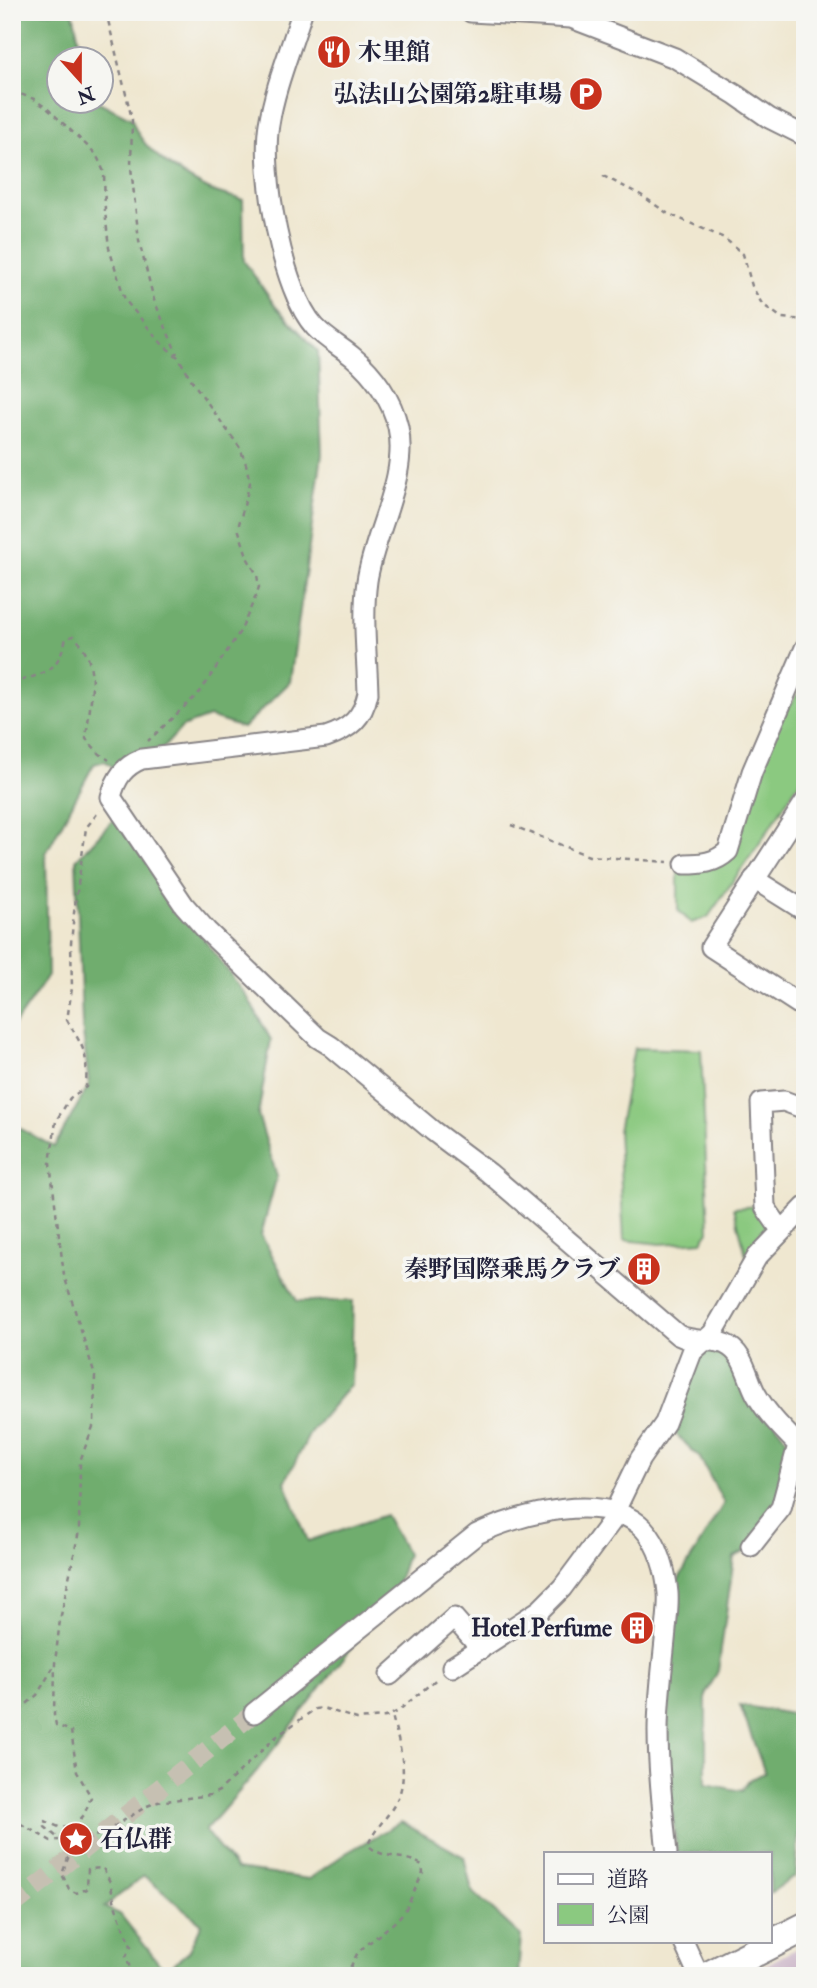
<svg xmlns="http://www.w3.org/2000/svg" width="817" height="1988" font-family="'IM FELL Double Pica','Noto Serif JP',serif">
<style>
.industrial{fill:#d0bdcd}
.green{fill:#8bc980;stroke:#56765e;stroke-width:2}
.forest{fill:#70ad6e;stroke:#496854;stroke-width:2;fill-rule:evenodd}
.lines{fill:none;stroke-linecap:round;stroke-linejoin:round}
.minor-tunnel{stroke:#c6c0b2;stroke-width:19;stroke-dasharray:19 10;stroke-linecap:butt}
.minor-casing{stroke:#888486;stroke-width:23}
.highway-casing{stroke:#888486;stroke-width:32}
.path{stroke:#888486;stroke-width:2.5;stroke-dasharray:5 5;stroke-linecap:butt}
.minor{stroke:#fff;stroke-width:19}
.highway{stroke:#fff;stroke-width:28}
.labels{text-anchor:middle;dominant-baseline:central;stroke-width:7;stroke-linejoin:round;paint-order:stroke}
.poi-label{font-size:24px;font-weight:bold;fill:#22223b;stroke:#f6f6f2;text-anchor:end}
</style>
<rect width="100%" height="100%" fill="#f6f6f2"/>
<filter id="ink" filterUnits="userSpaceOnUse"><feTurbulence type="fractalNoise" baseFrequency=".0143" numOctaves="2"/><feDisplacementMap in="SourceGraphic" scale="14" xChannelSelector="R" yChannelSelector="G"/><feConvolveMatrix kernelMatrix="1 2 1 2 8 2 1 2 1" color-interpolation-filters="sRGB"/></filter>
<filter id="wash" filterUnits="userSpaceOnUse"><feTurbulence type="fractalNoise" baseFrequency=".00686" numOctaves="4" result="noise"/><feDisplacementMap in="SourceGraphic" scale="28" xChannelSelector="R" yChannelSelector="G"/><feGaussianBlur stdDeviation="1.57" result="paint"/><feColorMatrix in="noise" values="0 0 0 0 0 0 0 0 0 0 0 0 0 0 0 0 0 1.4 0 .05"/><feComposite in="paint" operator="in"/></filter>
<g filter="url(#wash)">
<rect width="100%" height="100%" fill="#efe7d0"/>
<path class="industrial" d="M805,1944V1976H744Z"/>
<path class="green" d="M805,684V773L759,844L708,917L691,923L678,910V866L719,862L777,723Z
M634,1048L701,1050L709,1231L702,1241L661,1244L624,1240L618,1131Z
M759,1206L768,1230L746,1255L734,1208Z"/>
<path class="forest" d="M12,12H73L83,59L60,60V102H99L132,119C139,149 180,175 206,188C217,194 231,196 243,200L244,261L276,307L318,351L322,454L290,682L243,728L209,717L182,727L155,757L122,774L105,761L94,764L46,853L48,976L12,1028Z
M114,819L248,998L271,1040L258,1115L277,1176L261,1235L297,1301H353L351,1384L311,1431L285,1482L308,1541L385,1515L407,1554L395,1591L256,1772L205,1831L236,1869L309,1879L346,1853L401,1822L464,1857L472,1891L521,1936L518,1976H12V1891L19,1871L12,1862V1124L54,1147L89,1085L82,1024L76,860ZM144,1876L202,1924L188,1952L165,1971L120,1914L104,1907Z
M718,1349L728,1355L791,1446L784,1512L757,1546L734,1557L718,1671L706,1694V1784L742,1791L750,1779L765,1773L740,1705L802,1716L805,1722V1808L800,1814L796,1876L770,1893V1853H677L666,1763L674,1587L724,1503L700,1458L669,1427L702,1352Z"/>
</g>
<g filter="url(#ink)">
<g class="lines">
<path class="minor-tunnel" d="M12,1906L254,1713"/>
<g class="minor-casing">
<path id="minor" d="M302,12C291,49 275,86 269,124C261,172 282,291 315,327C326,339 341,347 353,357C374,374 392,400 398,427C409,477 374,532 367,581C362,617 367,657 368,693C363,718 350,729 326,737L142,759C124,766 116,778 111,797L184,905L207,931L318,1038L331,1046L433,1131L489,1173L678,1335C693,1343 710,1338 725,1344C745,1353 747,1378 756,1394C768,1416 788,1434 805,1452
M471,12L571,18L675,58L736,95L769,118L805,136
M805,802L711,947L805,1008
M685,864C702,864 715,863 728,851L752,772L805,648
M754,879L805,911
M781,1230L765,1207L761,1103L784,1101L805,1109
M614,1513L640,1459L665,1423L692,1352L713,1333L757,1257L805,1207
M751,1546L781,1508L798,1445
M452,1667L540,1610L562,1588L617,1514
M390,1675L454,1618L481,1649
M254,1713L477,1534C519,1514 606,1490 644,1529C659,1545 666,1572 668,1593C669,1605 667,1618 666,1630C663,1664 658,1698 658,1731C658,1772 663,1813 667,1853
M683,1941L699,1976"/>
</g>
<g class="highway-casing">
<path id="highway" d="M708,1976L805,1927"/>
</g>
<path class="path" d="M106,12L132,119L131,167L139,241L154,300L177,354
M12,91L34,99L49,110L96,154L104,172L105,211L109,248L125,300L163,345L178,357L194,384L240,448L246,464L250,483L238,528L248,559L257,575L259,587L255,598L241,630L200,692L148,741
M603,176L641,195L667,213L724,238L743,254L752,286L762,304L782,318L805,320
M12,684C45,671 56,676 66,638L73,636C103,662 89,705 86,739L100,754L109,760
M511,825L589,856L668,862
M12,1717L37,1695L54,1666
M12,1819L51,1841L59,1840
M65,1840L58,1838L45,1827V1821L59,1827L74,1826L84,1815L91,1797L77,1772L71,1731L56,1725L54,1715L55,1663L60,1620L79,1531L80,1461L94,1424L95,1376L64,1275L50,1163L56,1121L70,1098L86,1087C88,1050 84,1050 67,1020L72,988L71,943L74,913L86,828L100,810
M66,1840L80,1844
M133,1976L126,1957L131,1946L116,1908L110,1882L103,1868L88,1869L87,1889L76,1893L69,1889L62,1874L70,1853L80,1844L115,1826L147,1806L158,1802L210,1795L219,1791L276,1737L315,1709L323,1708L357,1719L386,1717L398,1711L439,1677
M346,1976L358,1952L397,1920L406,1909L423,1872L422,1865C405,1854 382,1860 368,1845C374,1830 385,1820 393,1807C412,1778 399,1746 392,1715"/>
<use href="#minor" class="minor"/>
<use href="#highway" class="highway"/>
</g>
</g>
<defs>
<g id="restaurant-disc" transform="scale(1.75)"><circle r="9.5" fill="#c8321e" stroke="#f6f6f2"/><path d="M-5-6h1v4h1v-4h1v4h1v-4h1v5L-1.5 .5V6h-2V.5L-5-1ZM5-6V6H3V1.5H1.5Q1.5-4 5-6Z" fill="#fff"/></g>
<g id="parking-disc" transform="scale(1.75)"><circle r="9.5" fill="#c8321e" stroke="#f6f6f2"/><path d="M-3.5-5.5H1a3.5 3.5 0 0 1 0 7H-1V5.5H-3.5ZM-1-3.4V-.6H.8a1.4 1.4 0 0 0 0-2.8Z" fill="#fff"/></g>
<g id="building-disc" transform="scale(1.75)"><circle r="9.5" fill="#c8321e" stroke="#f6f6f2"/><path d="M-4-6H4V6H1V3H-1V6H-4ZM-2.5-4.3h1.7v1.8h-1.7ZM.8-4.3h1.7v1.8H.8ZM-2.5-1h1.7V.8h-1.7ZM.8-1h1.7V.8H.8Z" fill="#fff"/></g>
<g id="sight-disc" transform="scale(1.75)"><circle r="9.5" fill="#c8321e" stroke="#f6f6f2"/><path d="M0-6L1.8-2.2L6-1.7L2.9 1.2L3.7 5.4L0 3.3L-3.7 5.4L-2.9 1.2L-6-1.7L-1.8-2.2Z" fill="#fff"/></g>
</defs>
<g fill-rule="evenodd">
<use href="#restaurant-disc" x="334" y="52"/>
<use href="#parking-disc" x="586" y="94"/>
<use href="#building-disc" x="644" y="1269"/>
<use href="#building-disc" x="637" y="1628"/>
<use href="#sight-disc" x="76" y="1839"/>
</g>
<g class="labels">
<g class="poi-label">
<text x="358" y="52" text-anchor="start">木里館</text>
<text x="562" y="94">弘法山公園第2駐車場</text>
<text x="620" y="1269">秦野国際乗馬クラブ</text>
<text x="612" y="1628">Hotel Perfume</text>
<text x="100" y="1839" text-anchor="start">石仏群</text>
</g>
</g>
<rect width="817" height="1988" fill="none" stroke="#f6f6f2" stroke-width="42"/>
<rect x="544" y="1852" width="228" height="91" fill="#f6f6f2" stroke="#a1a1a9" stroke-width="2"/>
<rect x="558" y="1874" width="35" height="10" fill="#ffffff" stroke="#a1a1a9" stroke-width="2"/>
<text x="607" y="1886" font-size="21" fill="#22223b">道路</text>
<rect x="558" y="1904" width="35" height="21" fill="#8bc980" stroke="#a1a1a9" stroke-width="2"/>
<text x="607" y="1922" font-size="21" fill="#22223b">公園</text>
<g transform="translate(80 80) rotate(159)"><circle r="33" fill="#f6f6f2" stroke="#a1a1a9" stroke-width="2"/>
<path d="M0-5L12 26L0 18L-12 26Z" fill="#c8321e"/>
<text y="-10" font-size="19" font-weight="bold" text-anchor="middle" fill="#22223b">N</text>
</g>
</svg>
